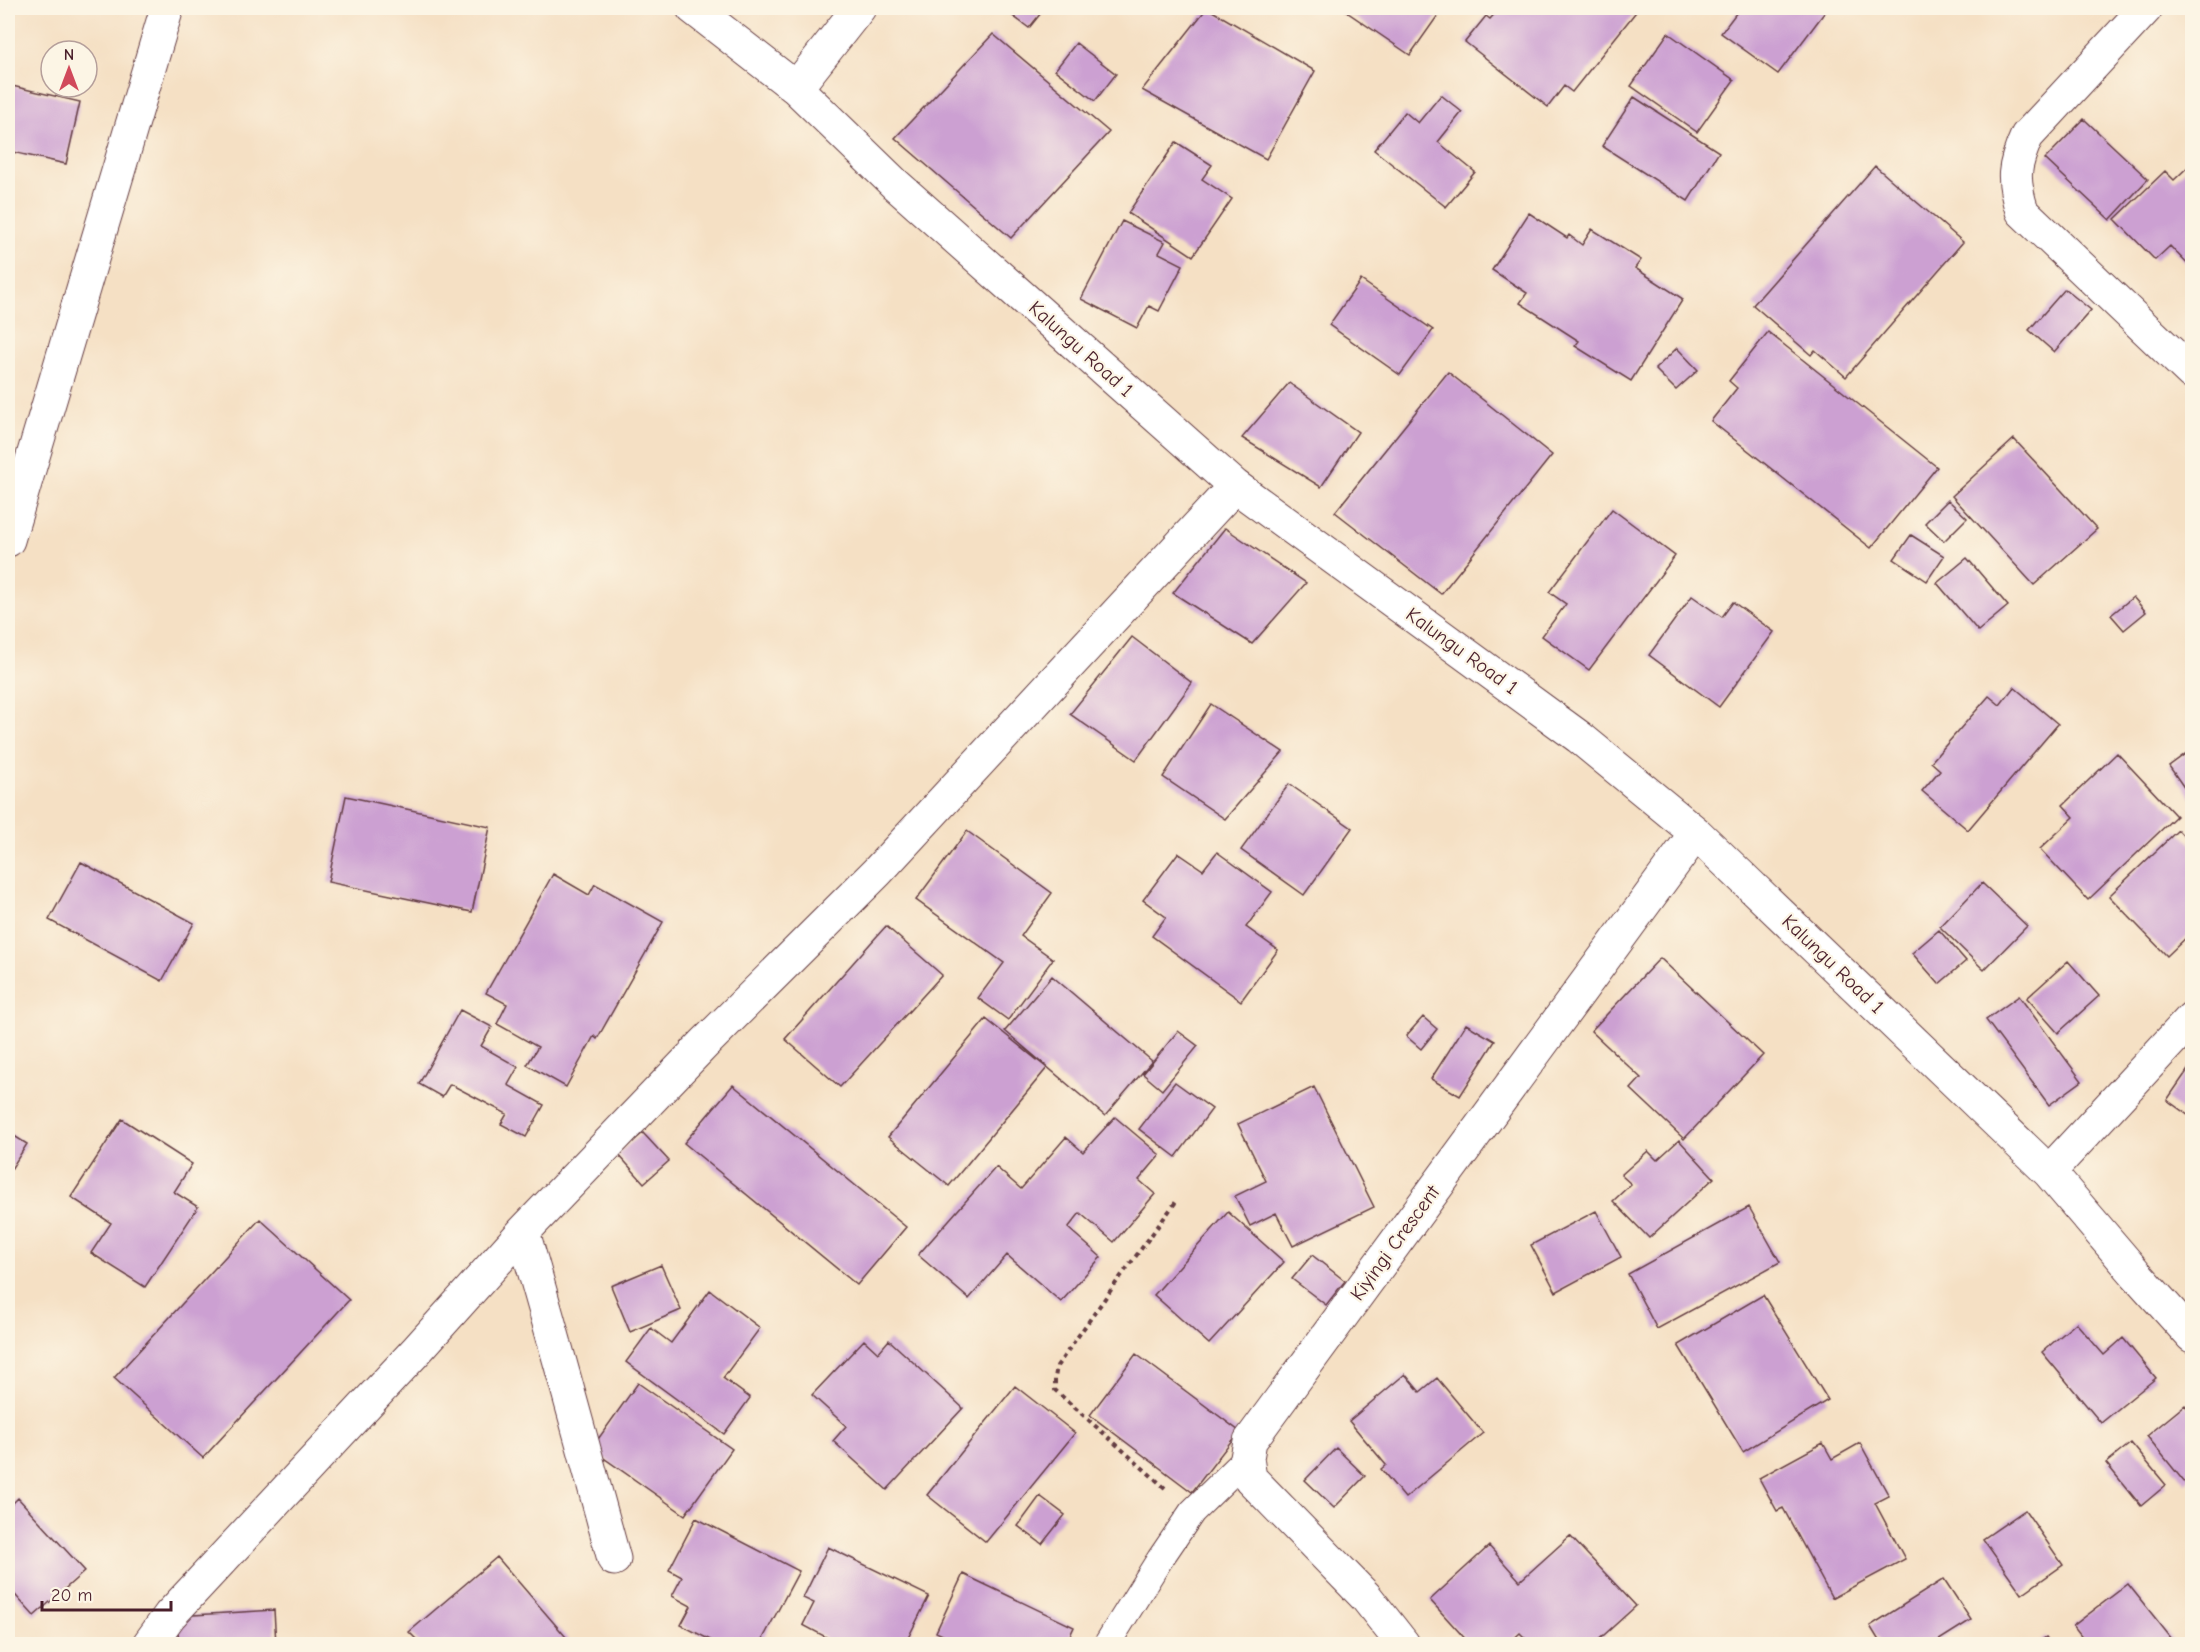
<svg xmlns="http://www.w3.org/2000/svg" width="2200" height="1652" font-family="'Comic Neue',sans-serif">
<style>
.building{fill:#cca0d2}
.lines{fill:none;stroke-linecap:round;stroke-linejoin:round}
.service-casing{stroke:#643c42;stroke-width:28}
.minor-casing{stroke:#643c42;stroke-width:35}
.path{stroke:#643c42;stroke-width:4;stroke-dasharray:4.5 4.5;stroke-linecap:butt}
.service{stroke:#fff;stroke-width:26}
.minor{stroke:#fff;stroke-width:33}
.labels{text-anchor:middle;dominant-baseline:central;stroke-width:4.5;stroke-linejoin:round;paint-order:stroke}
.street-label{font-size:20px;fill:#4a1f2b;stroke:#fcf5e5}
</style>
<rect width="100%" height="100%" fill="#fcf5e5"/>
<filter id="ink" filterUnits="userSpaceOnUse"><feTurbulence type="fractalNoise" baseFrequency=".0167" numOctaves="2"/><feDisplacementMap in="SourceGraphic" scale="12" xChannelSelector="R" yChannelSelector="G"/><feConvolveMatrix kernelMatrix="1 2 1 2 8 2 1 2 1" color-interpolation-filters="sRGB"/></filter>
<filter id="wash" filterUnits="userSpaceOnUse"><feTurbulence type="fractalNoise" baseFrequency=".008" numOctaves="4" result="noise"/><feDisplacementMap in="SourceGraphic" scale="24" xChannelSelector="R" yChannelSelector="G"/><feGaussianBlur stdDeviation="1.35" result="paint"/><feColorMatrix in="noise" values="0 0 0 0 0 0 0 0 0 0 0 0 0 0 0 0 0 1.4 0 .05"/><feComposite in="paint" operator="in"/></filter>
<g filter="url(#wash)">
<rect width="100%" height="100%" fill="#f5e0c4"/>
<g id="blocks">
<path class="building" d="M1002,8H1045L1029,28Z
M1207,8L1315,71L1266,159L1142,90Z
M1341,8H1437L1441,11L1410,55Z
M1500,8H1639L1572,92L1564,86L1548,107L1465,42L1486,16L1490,19Z
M1740,8H1828L1778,74L1721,33Z
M2188,8H2192V20L2185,10Z
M1668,33L1734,80L1697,132L1631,86Z
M993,34L1109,132L1011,238L895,138Z
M1076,43L1116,74L1095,101L1055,70Z
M8,85L80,102L66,164L8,151Z
M1441,95L1462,112L1438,142L1475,172L1446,207L1374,150L1405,112L1418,123Z
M1634,97L1719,152L1688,201L1602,146Z
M2084,119L2148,179L2110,220L2045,159Z
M1176,142L1212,165L1202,179L1232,199L1193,256L1128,213Z
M2192,163V269L2170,246L2155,260L2115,219L2165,171L2174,180Z
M1875,166L1963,242L1846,377L1815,350L1811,355L1753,305Z
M1529,213L1567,238L1569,235L1582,245L1592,229L1641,260L1635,268L1683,299L1631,381L1575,346L1579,341L1520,303L1527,293L1492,270Z
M1122,221L1165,242L1159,253L1183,265L1159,311L1149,306L1137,328L1081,299Z
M1361,280L1433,330L1400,375L1329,325Z
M2065,289L2091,310L2054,352L2029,330Z
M1768,332L1937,467L1871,548L1711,421L1737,388L1729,381Z
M1677,348L1698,370L1676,390L1655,369Z
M1448,372L1552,455L1441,594L1335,512Z
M1289,383L1358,432L1321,487L1242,438Z
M2014,439L2097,529L2034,585L1952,496Z
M1948,500L1967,518L1944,541L1925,523Z
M1612,509L1675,556L1589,670L1542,636L1566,604L1549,592Z
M1225,528L1306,583L1252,644L1173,593Z
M1911,535L1944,556L1927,581L1894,559Z
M1967,558L2008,606L1978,631L1937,583Z
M1692,596L1722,617L1733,602L1774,632L1719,707L1649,655Z
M2133,597L2146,612L2124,630L2111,615Z
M1132,637L1192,683L1136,760L1070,714Z
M2014,687L2058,724L1968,830L1922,791L1940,770L1931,762L1989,696L2000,705Z
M1211,704L1283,752L1225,819L1163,777Z
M2192,749V799L2169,766Z
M2117,753L2176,816L2088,900L2040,849L2074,817L2063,805Z
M1289,784L1352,828L1304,895L1241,850Z
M346,796L490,827L472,912L328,882Z
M2178,830L2192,845V932L2167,956L2109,896Z
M967,831L1052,893L1021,936L1053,959L1008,1020L978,998L1004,963L916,900Z
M1217,852L1272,892L1246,927L1278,950L1241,1001L1152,936L1166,917L1143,900L1178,853L1203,870Z
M81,862L194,923L162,981L49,920Z
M553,874L589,895L595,884L663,922L597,1039L594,1036L566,1087L527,1065L538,1047L497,1024L507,1004L486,993Z
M1982,883L2027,926L1984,970L1940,927Z
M886,926L942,975L840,1087L785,1039Z
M1939,930L1966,961L1939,984L1912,953Z
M1660,958L1763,1055L1684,1139L1631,1089L1641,1078L1591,1031Z
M2068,961L2099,996L2058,1033L2027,998Z
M1052,976L1152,1061L1105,1116L1005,1031Z
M2019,996L2082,1081L2049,1105L1986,1020Z
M460,1010L492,1027L481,1046L518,1067L508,1085L544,1105L526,1137L501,1124L507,1114L450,1084L442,1097L419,1084Z
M1423,1017L1437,1029L1421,1049L1406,1036Z
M986,1019L1047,1068L949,1186L888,1137Z
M1466,1024L1495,1041L1460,1096L1431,1079Z
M1178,1031L1198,1046L1162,1090L1143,1074Z
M2192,1064V1118L2167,1100Z
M1175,1082L1212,1109L1176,1157L1139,1129Z
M733,1085L906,1227L857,1285L684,1143Z
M1314,1087L1374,1207L1293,1246L1276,1213L1250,1226L1235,1196L1266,1181L1238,1124Z
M1115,1117L1160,1155L1139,1180L1155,1194L1114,1242L1080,1213L1068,1228L1101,1257L1061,1302L1007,1255L969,1299L918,1255L996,1167L1021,1189L1066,1137L1083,1152Z
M122,1119L192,1164L174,1192L198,1207L145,1287L91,1253L111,1223L71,1197Z
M8,1132L27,1144L8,1174Z
M643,1133L669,1161L644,1183L618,1154Z
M1679,1140L1714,1178L1649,1238L1613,1201L1631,1184L1621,1175L1648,1151L1657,1160Z
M1749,1207L1780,1262L1657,1329L1628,1274Z
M1596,1211L1621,1257L1556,1292L1531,1245Z
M1228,1212L1284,1262L1209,1344L1154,1295Z
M260,1219L349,1300L203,1458L114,1378Z
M1312,1255L1345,1281L1326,1305L1292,1279Z
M661,1265L681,1310L630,1332L611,1286Z
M710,1290L760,1328L723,1378L750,1398L724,1434L626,1362L651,1328L671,1343Z
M1763,1295L1828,1400L1743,1452L1678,1345Z
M2076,1323L2104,1355L2123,1338L2156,1378L2101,1423L2042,1352Z
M864,1340L878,1353L889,1340L963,1408L887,1490L833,1441L846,1426L812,1395Z
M1136,1354L1239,1431L1192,1492L1090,1415Z
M1405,1374L1420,1392L1437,1378L1483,1433L1405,1498L1381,1469L1386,1465L1349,1421Z
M638,1383L732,1449L685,1515L591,1449Z
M1015,1386L1075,1433L986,1542L927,1495Z
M2185,1405L2192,1414V1477L2185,1483L2147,1436Z
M1823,1443L1832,1459L1860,1443L1889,1496L1875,1503L1905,1559L1832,1598L1783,1508L1777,1511L1759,1478Z
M2131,1443L2166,1485L2141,1506L2106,1463Z
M1336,1448L1365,1476L1334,1508L1305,1480Z
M1040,1496L1065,1515L1042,1544L1018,1526Z
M18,1498L85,1571L34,1616L8,1587V1508Z
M2025,1510L2063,1565L2022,1594L1983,1539Z
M696,1518L799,1571L760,1644H718L681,1625L691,1606L672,1596L682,1577L669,1570Z
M1570,1536L1636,1606L1594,1644H1531L1520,1633L1508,1644H1470L1430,1600L1489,1546L1520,1581Z
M828,1547L929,1596L905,1644H822L826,1637L803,1625L814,1603L803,1598Z
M497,1557L572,1644H421L409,1632Z
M963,1574L1074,1627L1066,1644H946L949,1638L936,1632Z
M1944,1579L1971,1620L1933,1644H1881L1870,1626Z
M2128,1584L2176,1644H2087L2073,1626Z
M274,1610L276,1644H179L177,1616Z
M2046,1637L2051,1644H2036Z"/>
</g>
</g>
<g filter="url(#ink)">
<use href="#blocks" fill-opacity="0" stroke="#643c42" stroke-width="1.5"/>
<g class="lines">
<g class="service-casing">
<path id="service" d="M1107,1644L1160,1559L1192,1512L1247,1458"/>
</g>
<g class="minor-casing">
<path id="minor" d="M693,8L796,88L895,184L1235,486L1579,737L1696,833L2049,1172L2137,1275L2192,1336
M2146,8L2027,136C2013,167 2012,179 2022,211L2192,373
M796,88L859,8
M8,540L167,8
M2049,1172L2192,1018
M523,1232C555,1341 584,1450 614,1559
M149,1644L170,1615L417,1350L523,1232L704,1044L877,872L1235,486
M1403,1644L1366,1597L1250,1478L1247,1458L1250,1441L1696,833"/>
</g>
<path class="path" d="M1165,1488L1055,1390V1378L1057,1366L1113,1287L1178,1199"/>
<use href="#service" class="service"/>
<use href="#minor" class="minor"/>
</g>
</g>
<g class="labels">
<g class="street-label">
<text transform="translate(1081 349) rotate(42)">Kalungu Road 1</text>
<text transform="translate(1462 651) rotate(36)">Kalungu Road 1</text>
<text transform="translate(1833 964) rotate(44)">Kalungu Road 1</text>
<text transform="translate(1395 1243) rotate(-54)">Kiyingi Crescent</text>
</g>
</g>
<rect width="2200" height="1652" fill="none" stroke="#fcf5e5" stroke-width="30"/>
<g transform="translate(69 69)"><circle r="28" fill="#fcf5e5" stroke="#b59f9b" stroke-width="1.5"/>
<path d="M0-4.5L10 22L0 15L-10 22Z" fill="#d1495b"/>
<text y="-9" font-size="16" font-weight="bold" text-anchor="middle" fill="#4a1f2b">N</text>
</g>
<path d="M42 1601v9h129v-9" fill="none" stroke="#4a1f2b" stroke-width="3"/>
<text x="51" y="1601" font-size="18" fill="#4a1f2b" stroke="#fcf5e5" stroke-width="4.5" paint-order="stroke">20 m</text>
</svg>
